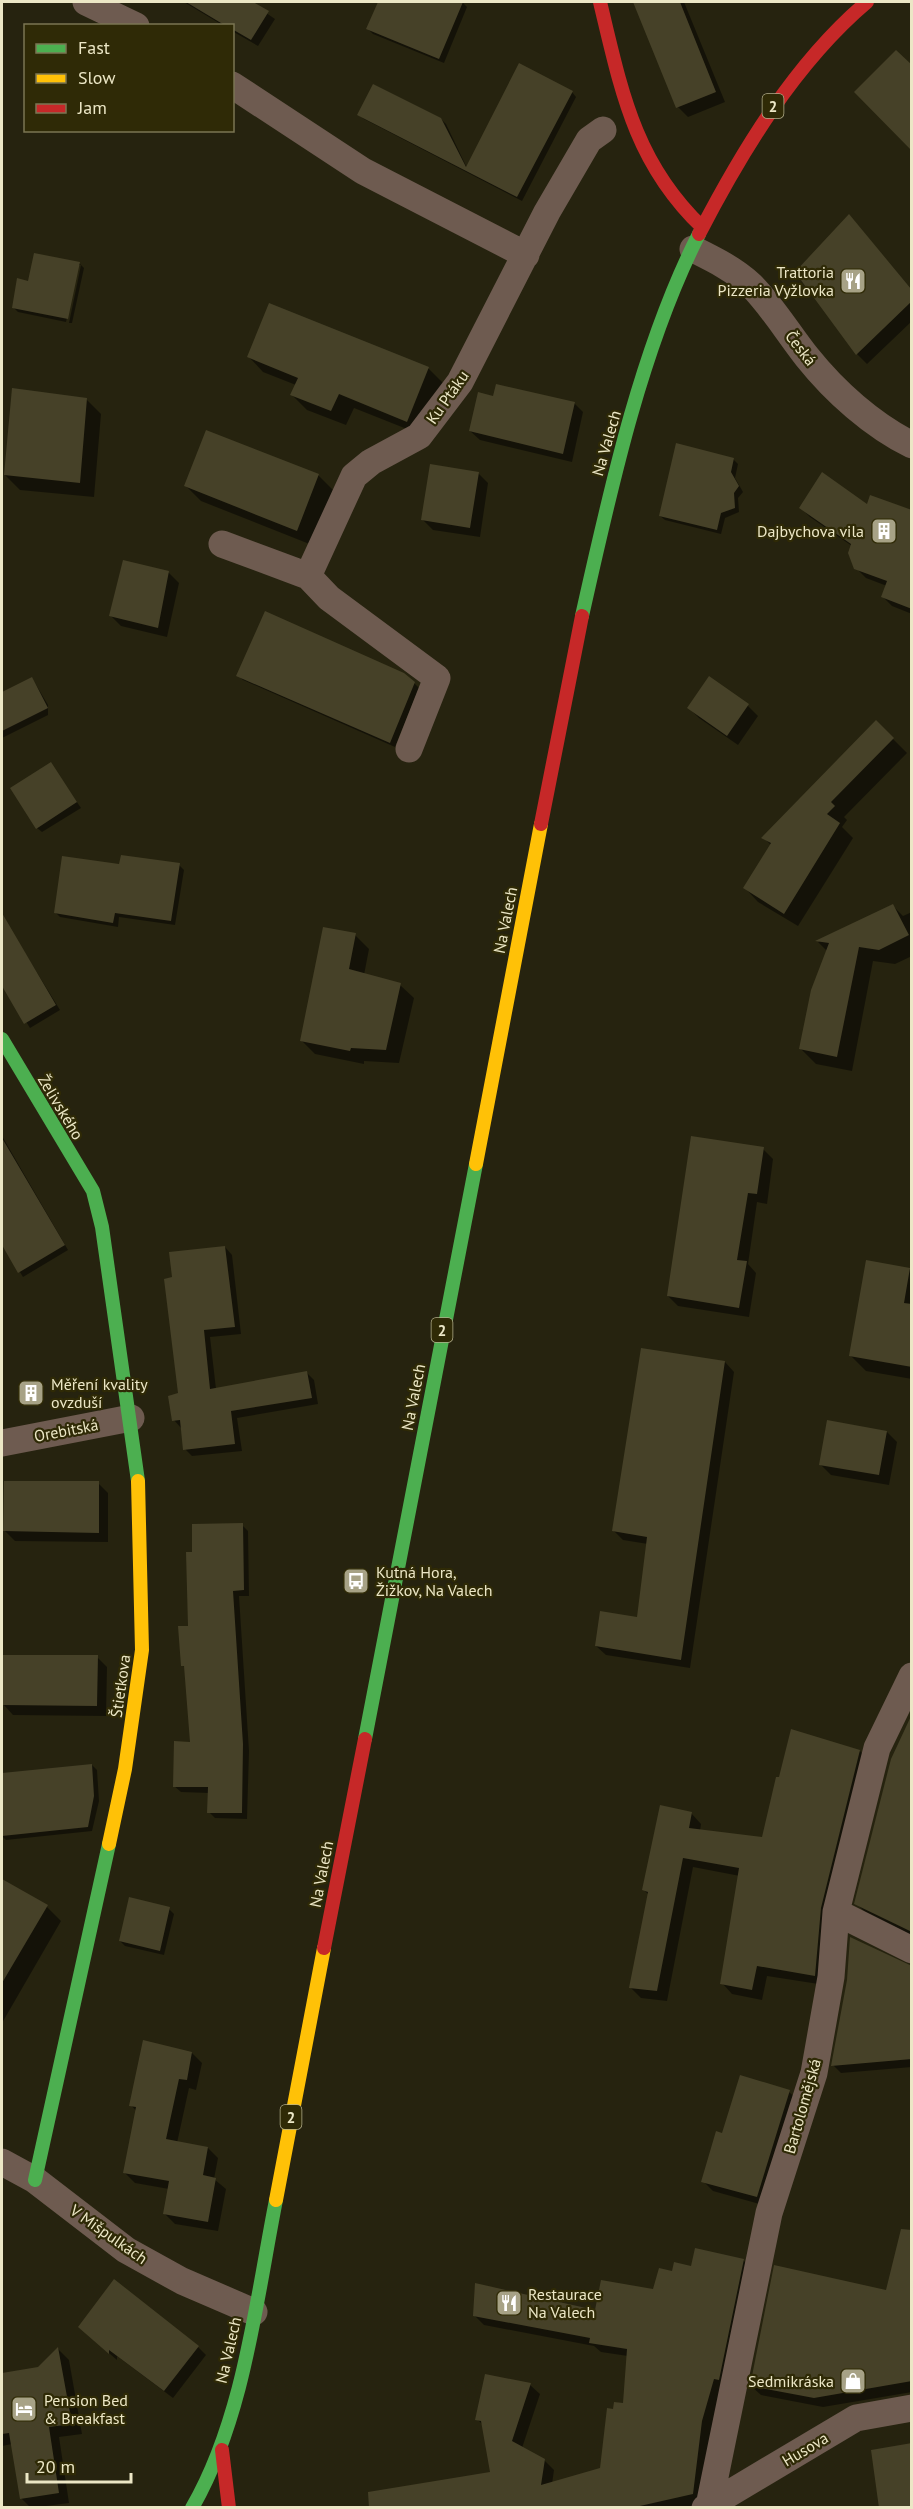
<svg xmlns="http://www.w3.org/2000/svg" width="913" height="2509" font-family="'PT Sans',sans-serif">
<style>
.shadow{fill:#0007}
.building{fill:#464128}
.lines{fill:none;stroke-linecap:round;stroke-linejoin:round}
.street{stroke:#6e5b50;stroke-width:27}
.fast{stroke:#4caf50;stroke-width:14}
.slow{stroke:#ffc107;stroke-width:14}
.jam{stroke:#c62828;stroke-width:14}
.labels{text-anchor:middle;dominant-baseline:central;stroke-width:4.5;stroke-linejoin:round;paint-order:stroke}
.shield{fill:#2f2a06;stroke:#b3ae8c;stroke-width:1.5}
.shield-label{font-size:15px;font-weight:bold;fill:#ece7c6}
.poi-label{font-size:16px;fill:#ece7c6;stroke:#2f2a06;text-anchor:start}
.street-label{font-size:16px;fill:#ece7c6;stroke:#2f2a06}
</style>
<rect width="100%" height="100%" fill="#26230f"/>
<path class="shadow" d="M184,2H250L275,19L258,46L232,31V26H224Z
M379,2H462L467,7L444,63L373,34L368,29Z
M635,2H684L725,102L688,117L678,107Z
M572,92L576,97L522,201L364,119L359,115L441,119L446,124L467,168Z
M850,216L912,290V321L867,364L857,354L797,272Z
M79,263L81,265H78L66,322L18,312L13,307L29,283Z
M81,265L84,268L72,323H69Z
M270,305L429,369L443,383L422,435L354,408L346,425L307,410L292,395L296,385L263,372L249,357Z
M86,399L101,414L94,497L20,490L5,475Z
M574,403L583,412L572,462L480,440L470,431Z
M733,459L738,464L735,478L743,492L738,498L739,512L725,518L721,534L665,520L660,516Z
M478,473L488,483L480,537L433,530L423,520Z
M318,475L333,490L312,545L201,501L186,486Z
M871,497L912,510V614L892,606L883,597L887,586L866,578L856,568L852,546L810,517L801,508L867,506Z
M124,562L169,573L179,583L167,637L121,626L111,616Z
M238,675L414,683L419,688L395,747L243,680Z
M32,678L48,705V715L2,738V694Z
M748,706L758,716L738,745L699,718L689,708Z
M876,722L907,753L844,817L847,820L842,827L853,838L798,926L758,902L745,888L771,845L764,838Z
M51,764L81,808L42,832L37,828Z
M179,865L184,870L175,925L119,917L118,927L60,917L56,913L121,866Z
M892,905L903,916L912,912V956L895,964L873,961L852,1071L816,1064L801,1049L827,951L818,942Z
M12,932L60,1010L30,1028L2,983V938Z
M355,935L369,949L364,975L400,985L414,998L399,1063L364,1061V1064L315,1054L301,1040Z
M2,1136L68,1250L23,1277L2,1243Z
M763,1149L773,1159L767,1204L757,1202L748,1264L756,1273L749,1317L678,1306L668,1296Z
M225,1247L232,1255L241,1334L210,1337L216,1389L307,1373L314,1380L318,1404L237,1418L242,1451L192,1456L185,1449L181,1428L174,1420L179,1394L173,1278Z
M909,1269L912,1271V1379L866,1371L851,1356Z
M725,1362L734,1372L690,1668L606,1655L596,1646L638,1618L648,1544L623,1540L614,1531Z
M887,1432L897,1442L889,1485L831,1475L821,1465Z
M98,1483L108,1493V1542L15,1541L5,1531Z
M242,1525L248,1531L249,1596H239L249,1751L247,1819L215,1818L209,1812V1793L181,1792L174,1786L191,1743L186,1668L182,1665L190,1627L194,1553Z
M97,1657L107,1667L106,1716L13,1715L3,1704Z
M860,1751L870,1762L825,1985L767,1976L762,2000L732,1994L722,1983L740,1876L693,1867L667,2001L641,1998L631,1988L649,1895L644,1890L691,1813L701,1824L700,1831L763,1839Z
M92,1765L97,1770L99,1801L92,1831L6,1840L2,1836V1775Z
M912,1765V1936L866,1913L856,1903Z
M2,1880L47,1907L61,1921L2,2023Z
M169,1909L174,1914L164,1955L125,1946L120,1941Z
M912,2021V2067L841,2073L833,2065Z
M192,2053L202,2063L196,2090L189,2088L177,2143L208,2148L218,2158L214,2179L226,2189L218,2231L175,2224L165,2214L169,2189L135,2183L125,2173L137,2112L131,2105Z
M789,2092L799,2101L767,2206L713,2191L703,2181L723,2135Z
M743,2260L753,2270L702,2508H416L492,2473L484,2426L477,2419L530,2385L540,2394L522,2448L544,2460L554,2470L552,2484L601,2469L614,2410L624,2405L628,2356L601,2352L594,2346L484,2325L474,2315L597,2312L654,2290L673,2273Z
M912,2267V2392L823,2407L761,2395L751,2386L887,2291Z
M88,2335L198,2347L206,2355L173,2398L117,2356V2360Z
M58,2349L69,2360L82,2434L59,2437L69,2503L31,2508L21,2498L12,2444L2,2446V2375L39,2368Z"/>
<path class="building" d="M186,2H253L269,11L251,40L232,29V26H226Z
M378,2H463L439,59L366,29Z
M633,2H680L716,92L676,108Z
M896,50L912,65V151L854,92Z
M519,63L573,91L517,197L357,115L373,84L441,118L466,167Z
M849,214L912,290V301L856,355L795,272Z
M34,253L80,262L68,319L12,308L17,278L28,281Z
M269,303L429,367L407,422L339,394L331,411L290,395L298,378L247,357Z
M496,384L575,402L563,454L469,431L478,392L493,396Z
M12,388L87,398L80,483L4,475Z
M206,430L319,474L297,531L184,486Z
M676,443L734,458L731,472L739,486L734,493L735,508L721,513L717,530L659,516Z
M430,464L479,472L470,528L421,520Z
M822,472L867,504L870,495L912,510V609L881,597L887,581L854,569L848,553L851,544L799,508Z
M123,560L169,571L158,628L109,616Z
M265,611L404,673L415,682L390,743L236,676Z
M709,676L749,704L727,736L687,708Z
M32,677L48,708L2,731V692Z
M876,720L894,738L831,802L835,806L827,814L840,823L784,914L743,888L771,843L761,838Z
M51,762L77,802L36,829L10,788Z
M121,855L180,863L171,921L115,913L113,923L54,913L62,856L119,864Z
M893,904L909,935L879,950L859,947L837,1057L799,1049L811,990L829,943L815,941Z
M2,913L56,1005L24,1024L2,986Z
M323,927L356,933L349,969L401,983L386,1050L351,1048L350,1051L300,1041Z
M691,1136L764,1147L757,1194L748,1193L737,1260L747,1261L739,1308L667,1296Z
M2,1138L65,1245L18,1273L2,1245Z
M225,1246L235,1327L204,1330L210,1389L307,1371L312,1398L231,1411L235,1444L183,1450L180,1420L172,1421L168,1396L178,1393L164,1279L172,1277L169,1252Z
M866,1260L910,1268L904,1303L912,1304V1367L849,1356Z
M641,1348L725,1361L681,1660L595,1646L600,1611L637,1617L647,1537L612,1531Z
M827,1420L887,1431L879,1475L819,1465Z
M4,1481H99V1533L3,1531Z
M243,1523L244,1590L233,1591L243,1744L242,1813H207L208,1787H173L174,1741L190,1742L184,1666H181L178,1626H188L186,1552H192V1524Z
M2,1655H98L97,1706L2,1705Z
M912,1714V1932L854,1904L891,1759Z
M791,1729L860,1750L821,1908L815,1976L757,1966L752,1990L720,1984L739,1868L683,1858L657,1991L629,1988L648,1892L642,1890L660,1805L692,1812L689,1828L762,1837L776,1777H779Z
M92,1764L94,1796L88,1827L2,1836V1773Z
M2,1879L48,1905L2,1983Z
M129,1897L170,1907L160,1951L119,1941Z
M850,1937L912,1966V2059L831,2066L847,1980Z
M143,2040L192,2052L187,2080L179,2079L166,2139L208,2147L203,2175L216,2178L208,2222L163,2214L169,2181L123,2173L136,2107L129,2106Z
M740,2075L790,2090L757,2197L701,2182L716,2131L722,2133Z
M901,2229L912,2230V2381L814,2398L750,2386L774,2265L886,2290Z
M695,2248L744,2259L719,2380L714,2379L702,2421L693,2494L631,2508H369L368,2492L490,2472L481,2421L475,2420L485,2374L531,2383L512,2441L545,2459L541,2485L600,2468L607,2408L613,2409L614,2402L623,2403L627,2349L589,2343L590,2338L473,2316L475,2283L595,2310L601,2280L653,2289L659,2268L672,2271L674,2262L691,2266Z
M114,2279L199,2346L164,2391L109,2350V2354L78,2327Z
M58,2347L72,2424L49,2427L59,2493L20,2499L9,2433L2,2434V2373L38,2367Z
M912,2443V2508H879L871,2450Z"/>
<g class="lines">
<path class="street" d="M86,2L136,26
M232,85L363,171L526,255
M693,249C713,259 734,269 751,285C772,306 788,333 807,357C835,392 872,425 912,445
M222,544L308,576
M409,749L437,678L329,598L308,576L354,476L371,462L419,436L460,382L547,212L589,140L603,130
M2,1443L131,1418
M836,1912L912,1950
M2,2162L35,2180L126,2250L182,2281L254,2312
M709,2506L769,2213L814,2073L831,1977L836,1912L877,1748L912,1676
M705,2508L856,2418L912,2408"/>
<path class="fast" d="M582,616C610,491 641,348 699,234
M2,1039L93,1191L102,1227L138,1481
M365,1739L476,1164
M35,2180L109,1844
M192,2508C244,2418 256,2301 276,2200"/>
<path class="slow" d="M476,1164L541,824
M109,1844L125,1769L142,1650L138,1481
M276,2200L324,1948"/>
<path class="jam" d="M600,2C621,89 634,162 702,227
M699,234C742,151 795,63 867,2
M541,824L582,616
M324,1948L365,1739
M222,2450L229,2508"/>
</g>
<defs>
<g id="restaurant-square" transform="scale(1.35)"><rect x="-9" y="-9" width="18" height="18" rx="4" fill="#a7a286" stroke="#2f2a06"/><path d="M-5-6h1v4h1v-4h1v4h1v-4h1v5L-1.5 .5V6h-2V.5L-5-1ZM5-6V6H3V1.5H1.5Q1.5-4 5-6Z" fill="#fff"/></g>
<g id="building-square" transform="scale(1.35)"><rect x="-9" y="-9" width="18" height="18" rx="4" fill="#a7a286" stroke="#2f2a06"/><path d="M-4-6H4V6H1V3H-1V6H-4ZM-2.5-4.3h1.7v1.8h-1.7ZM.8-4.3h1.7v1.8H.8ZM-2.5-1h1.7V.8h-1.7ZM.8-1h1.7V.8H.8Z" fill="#fff"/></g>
<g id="bus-square" transform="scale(1.35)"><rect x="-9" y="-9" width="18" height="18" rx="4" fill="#a7a286" stroke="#2f2a06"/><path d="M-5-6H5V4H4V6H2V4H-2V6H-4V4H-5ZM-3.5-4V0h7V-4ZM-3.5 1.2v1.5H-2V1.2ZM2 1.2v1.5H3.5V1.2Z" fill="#fff"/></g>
<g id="shop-square" transform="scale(1.35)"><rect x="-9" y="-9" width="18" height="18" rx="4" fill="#a7a286" stroke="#2f2a06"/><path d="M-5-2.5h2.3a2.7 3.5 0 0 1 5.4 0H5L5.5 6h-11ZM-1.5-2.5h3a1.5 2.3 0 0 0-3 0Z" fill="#fff"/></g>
<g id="hotel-square" transform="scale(1.35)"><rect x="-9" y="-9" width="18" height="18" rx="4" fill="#a7a286" stroke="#2f2a06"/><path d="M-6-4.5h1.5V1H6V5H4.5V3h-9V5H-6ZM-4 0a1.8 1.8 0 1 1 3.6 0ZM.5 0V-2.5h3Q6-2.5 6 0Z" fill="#fff"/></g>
</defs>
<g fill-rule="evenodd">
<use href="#restaurant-square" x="853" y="281"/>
<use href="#building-square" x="884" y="531"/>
<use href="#building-square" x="31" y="1393"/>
<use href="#bus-square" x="356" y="1581"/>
<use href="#restaurant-square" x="509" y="2303"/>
<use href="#shop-square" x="853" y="2381"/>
<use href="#hotel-square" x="24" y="2409"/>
</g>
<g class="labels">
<g class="shield">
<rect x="762.5" y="94" width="21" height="24" rx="4.5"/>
<rect x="431.5" y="1318" width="21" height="24" rx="4.5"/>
<rect x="280.5" y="2105" width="21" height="24" rx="4.5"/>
</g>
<g class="shield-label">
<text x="773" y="106">2</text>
<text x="442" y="1330">2</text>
<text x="291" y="2117">2</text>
</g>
<g class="poi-label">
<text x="834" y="272" text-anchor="end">Trattoria<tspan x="834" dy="18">Pizzeria Vyžlovka</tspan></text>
<text x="864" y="531" text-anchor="end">Dajbychova vila</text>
<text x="51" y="1384">Měření kvality<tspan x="51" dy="18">ovzduší</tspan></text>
<text x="376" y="1572">Kutná Hora,<tspan x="376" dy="18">Žižkov, Na Valech</tspan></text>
<text x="528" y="2294">Restaurace<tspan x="528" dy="18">Na Valech</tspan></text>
<text x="834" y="2381" text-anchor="end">Sedmikráska</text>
<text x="44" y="2400">Pension Bed<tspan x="44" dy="18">&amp; Breakfast</tspan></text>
</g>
<g class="street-label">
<text transform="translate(801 348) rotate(52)">Česká</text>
<text transform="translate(447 397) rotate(-55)">Ku Ptáku</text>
<text transform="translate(606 443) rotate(-74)">Na Valech</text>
<text transform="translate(505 920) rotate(-79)">Na Valech</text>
<text transform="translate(61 1107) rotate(59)">Želivského</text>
<text transform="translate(413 1397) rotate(-79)">Na Valech</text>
<text transform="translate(66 1430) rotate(-11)">Orebitská</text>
<text transform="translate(120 1686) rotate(-82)">Štietkova</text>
<text transform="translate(321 1874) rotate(-79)">Na Valech</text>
<text transform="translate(802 2106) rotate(-74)">Bartolomějská</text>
<text transform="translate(109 2234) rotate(35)">V Mišpulkách</text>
<text transform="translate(228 2350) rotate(-77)">Na Valech</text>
<text transform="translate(805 2449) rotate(-31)">Husova</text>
</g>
</g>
<rect width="913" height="2509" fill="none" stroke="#ece7c6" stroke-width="6"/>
<rect x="24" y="24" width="210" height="108" fill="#2f2a06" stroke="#7b7653" stroke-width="1.5"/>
<rect x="36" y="44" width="30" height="9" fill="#4caf50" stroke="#7b7653" stroke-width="1.5"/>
<text x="78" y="54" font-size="18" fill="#ece7c6">Fast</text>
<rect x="36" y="74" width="30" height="9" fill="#ffc107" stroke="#7b7653" stroke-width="1.5"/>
<text x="78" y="84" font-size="18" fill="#ece7c6">Slow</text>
<rect x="36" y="104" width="30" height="9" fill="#c62828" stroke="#7b7653" stroke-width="1.5"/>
<text x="78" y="114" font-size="18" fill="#ece7c6">Jam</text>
<path d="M27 2473v9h104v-9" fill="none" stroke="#ece7c6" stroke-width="3"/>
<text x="36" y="2473" font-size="18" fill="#ece7c6" stroke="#2f2a06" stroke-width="4.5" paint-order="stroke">20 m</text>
</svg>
